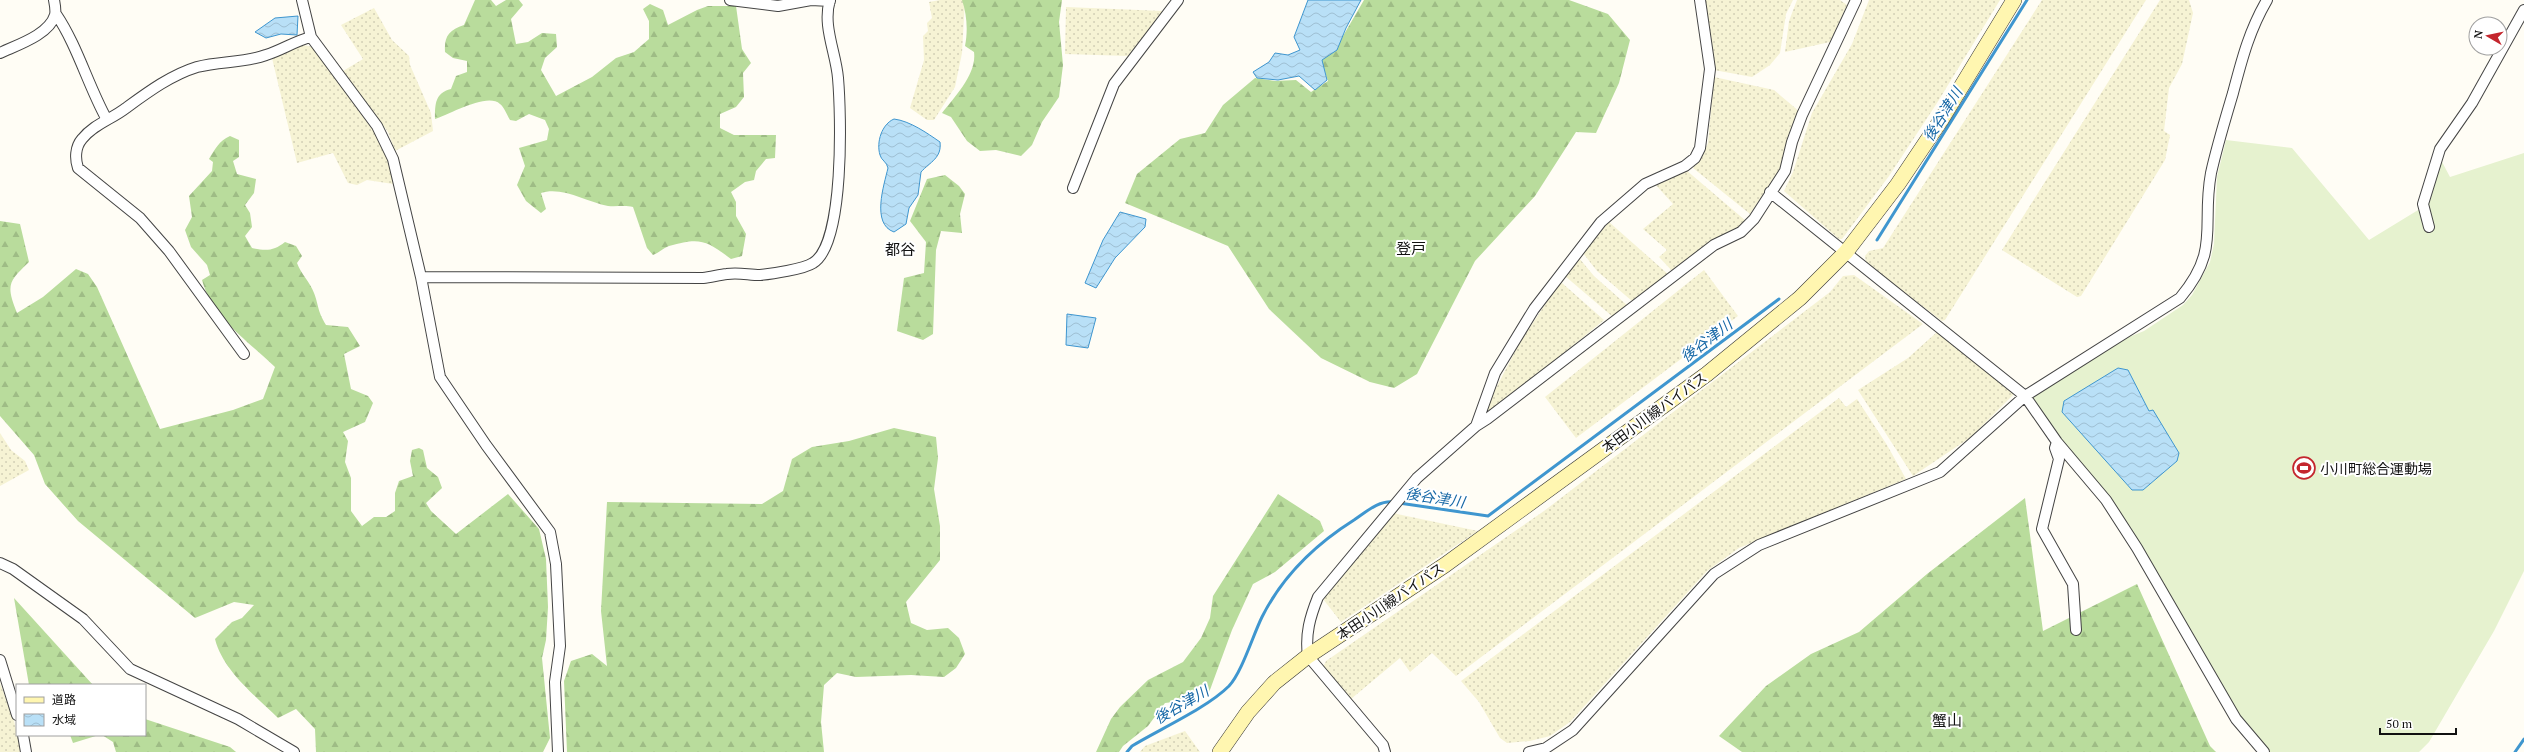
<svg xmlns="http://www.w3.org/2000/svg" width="2524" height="752" font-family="'PT Serif','Noto Sans JP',serif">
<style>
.farmland{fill:url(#farmland-dots)}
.forest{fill:url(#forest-firs)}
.pitch{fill:#e6f2cf}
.water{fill:url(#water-waves);stroke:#3f96cf}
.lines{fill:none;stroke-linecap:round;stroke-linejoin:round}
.stream{stroke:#3f96cf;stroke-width:3}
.street-casing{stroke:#444;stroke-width:12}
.secondary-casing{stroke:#333;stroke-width:16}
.street{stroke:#fff;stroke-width:10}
.secondary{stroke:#fff6b0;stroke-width:15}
.labels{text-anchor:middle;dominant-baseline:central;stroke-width:4;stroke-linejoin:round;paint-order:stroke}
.street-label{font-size:14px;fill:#111;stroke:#fff}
.poi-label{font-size:14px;fill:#111;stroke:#fff;text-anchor:start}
.water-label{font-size:15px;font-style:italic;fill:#1768a6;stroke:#fff}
.neighbourhood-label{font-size:15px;fill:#111;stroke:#fff}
</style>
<defs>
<pattern id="farmland-dots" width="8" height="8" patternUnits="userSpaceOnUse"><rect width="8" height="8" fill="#f6f3d4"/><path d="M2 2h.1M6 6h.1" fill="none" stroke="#d2cfb5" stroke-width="1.8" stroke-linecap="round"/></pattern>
<pattern id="forest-firs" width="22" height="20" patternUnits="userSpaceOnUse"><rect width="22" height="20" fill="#b9dc9c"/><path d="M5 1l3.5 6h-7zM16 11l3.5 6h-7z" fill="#9ebc85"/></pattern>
<pattern id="water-waves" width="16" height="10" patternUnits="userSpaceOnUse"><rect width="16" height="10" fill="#b9e0f7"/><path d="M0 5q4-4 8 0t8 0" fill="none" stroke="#9ebfd3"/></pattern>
</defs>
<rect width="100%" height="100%" fill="#fffdf5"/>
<path class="farmland" d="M940,0H965L962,53L955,87L934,120H927L910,108L924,60L923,36L928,31L927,23L932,18L929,2Z
M1705,0H1793L1786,14L1780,53L1770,65L1752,77L1714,70Z
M1797,0H1840L1847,5L1830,42L1785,52L1789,21Z
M1869,0H2000L1937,103L1889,176L1842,239H1839L1784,191L1793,172L1812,113L1852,44Z
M2042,0H2146L1945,320L1942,321L1866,263L1865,256L1869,251L1883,248Z
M2160,0H2189L2193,13L2182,64L2169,88L2164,131L2170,135L2165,160L2081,296L2077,297L2002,250Z
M1066,7L1163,11L1128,56L1065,54Z
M374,8L392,40L409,56L410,65L431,113L433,131L395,151L388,132L343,71L363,59L341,25Z
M303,45L313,47L375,133L388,158L393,184L367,180L357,185L348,183L333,153L297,163L272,58Z
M1714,77L1774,90L1800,112L1791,131L1781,167L1750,214L1693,168L1702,157L1708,143Z
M1686,170L1746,221L1739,227L1714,240L1673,272L1659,257L1667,250L1643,229L1673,204L1655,184Z
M1609,222L1669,275L1632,301L1597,271L1583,253Z
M1579,258L1594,276L1628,306L1613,317L1565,276Z
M1704,270L1738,316L1576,438L1545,397Z
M1854,275L1923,324L1456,676L1432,653L1410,672L1400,658L1351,699L1323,667L1326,661L1544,511L1830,292L1843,276Z
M1562,283L1604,320L1508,399L1486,413L1495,390L1520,342L1559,284Z
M1937,332L2014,394L1971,437L1913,476L1858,390L1908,358Z
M1839,398L1846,407L1857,399L1887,445L1906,479L1739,548L1707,571L1570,722L1550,736L1530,741L1507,743L1500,738L1479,702L1461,681Z
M0,433L11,450L25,461L29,470L0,486Z
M1393,511L1397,514L1478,531L1341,622L1323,599Z
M0,683L14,721L21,752H0Z
M1185,731L1200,752H1140L1145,746Z"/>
<path class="forest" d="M475,0H491L496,6L506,0H519L523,5L511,19L516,44L528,42L542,33L556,34L557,47L545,58L541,70L556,96L592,77L616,58L634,52L649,39V21L643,9L650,4L663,10L668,25L697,10L708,6H736L742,49L751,63L743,73L744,97L736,107L720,114V128L734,135H776L775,158L766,159L756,171L754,180L745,182L731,192L736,202V216L746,234L742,256L731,259C706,240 700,237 669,246C663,248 659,253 653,255L647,248L633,207C625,205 616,207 608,206C587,202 562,186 541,193L546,209L541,213L526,201L517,185L525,166L519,148L547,140L549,129L545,120L529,114L516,121L510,120C507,115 504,107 500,104C487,92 449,115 435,119C435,104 435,93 451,89L456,76L467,72V61L453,58L445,52C444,36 449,30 464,25Z
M962,0H1062L1059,22L1063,65L1059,97L1042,122L1032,145L1021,156L996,150L980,151L967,141L951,117L942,113C955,96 977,74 974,52L965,46C968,31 967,15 962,0Z
M1364,0H1569L1608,14L1630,40L1619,83L1596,133L1576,132L1535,196L1475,261L1417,374L1394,388L1370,382L1321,358L1269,309L1228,246L1125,203L1137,174L1180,139L1205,133L1223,105L1255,78L1275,81L1296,80L1311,92L1328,81L1321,60L1336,48Z
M230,136L239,140V157L233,161L237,174L256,179L254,193L245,205L250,213L252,227L245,236L252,248C266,251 274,251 285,242L296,246L302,256L297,263C301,274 310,282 314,293C319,306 317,310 326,325L348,327L360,346L344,354L351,389L368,396L373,403L365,422L343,432L348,441L345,462L351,478V511L362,526L374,517H386L395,511V493L399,481L413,476L410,461L412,450L419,448L423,450L427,468L438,477L442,488L426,503L431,511L456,534L508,494L539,529L546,559L548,607L546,640L542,658L550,738L543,752H316L315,729L296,709L278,718C256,696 223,671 215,639L232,622L242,618L254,605L234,602L195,618L78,521L45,484L34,455L0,416V221L20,224L29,262C8,282 6,285 17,313L43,297L76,269L88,274L97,287L160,429L233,410L263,399L275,367C248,341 212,317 202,280L210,275L207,265L191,247L185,230L192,217L189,196L212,171L213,162L209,159C215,149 219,141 230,136Z
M945,175L959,186L965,194L960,214L962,233L941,231L936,250L933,334L923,340L897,331L904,278L924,273L926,242L910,221L927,179Z
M894,428L936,437L938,458L934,489L940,526V560L906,602L911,623L927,630L948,628L959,638L965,654L956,668L944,677L911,675L856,677L837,673L824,685L821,722L824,752H567L564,681L571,661L592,654L607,666L601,611L607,502L762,504L783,491L792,459L812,447L849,441Z
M1278,494L1320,521L1324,531L1275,572L1253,584L1232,630L1207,698L1165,703L1148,726L1123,746L1119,752H1096L1111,719L1120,707L1148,680L1183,662L1201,638L1210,618L1213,596Z
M2025,498L2043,631L2137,584L2210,746L2216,752H1742L1719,736L1766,686L1811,654L1859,632L1927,574Z
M14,598L93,685H29Z
M145,719L230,747L236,752H116L113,742L102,735H145Z
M70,735H99L73,743Z"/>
<path class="pitch" d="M2226,140L2292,148L2369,240L2428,204L2441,160L2450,177L2524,153V571L2494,631L2429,742L2419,752H2269L2243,721L2213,677L2174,606L2032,397L2124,339L2144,331L2183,305L2192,295L2210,262L2214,244L2217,177Z"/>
<path class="water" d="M1308,0H1361L1346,28L1337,50L1322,60L1327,80L1315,90L1299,76L1278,80L1257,78L1253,72L1269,62L1275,53L1288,55L1300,50L1294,37Z
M298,16L297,35L281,34L266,38L255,32L275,18Z
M894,119C910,121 927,133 940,142C942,158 930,162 921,172L918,195L909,208L906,224L894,232C871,224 884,185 888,168C887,162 881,160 880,155C876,142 882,124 894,119Z
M1120,212L1146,219L1145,227L1115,258L1096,288L1085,283L1103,240Z
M1067,314L1096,318L1088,348L1066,345Z
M2118,368L2128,370L2149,411L2153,410L2179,453L2177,461L2143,490H2132L2062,412L2064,401Z"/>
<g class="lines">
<path class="stream" d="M1877,240L2027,0
M1399,503L1488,516L1779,299
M1127,752L1132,746C1160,729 1207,708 1229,686C1242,672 1253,635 1262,617C1282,577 1316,544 1354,520C1366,512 1379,500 1394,502
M2515,752L2524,739"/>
<g class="street-casing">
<path id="street" d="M302,0L311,37L377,126L393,159L421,277L440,377L486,445L550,532L556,564L560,646L555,682L558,752
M730,0L778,6L811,0L830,1
M56,14C77,45 88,85 106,118
M0,53C17,45 49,35 55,15C56,11 55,5 54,0
M1073,188L1114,84L1178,0
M1770,192L2025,396L2057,442L2106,500L2137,548L2236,719L2264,752
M2429,227L2423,204L2440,149L2472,103L2524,10
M421,277L703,278C711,277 719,275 727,274C738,272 749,275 760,275C771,274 804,269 813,263C845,244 841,113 838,78C836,53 822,25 830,0
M244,354L169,251L140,218L78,168C75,159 75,147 82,139C94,124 112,119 126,108C148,92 171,75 197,67C220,61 244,63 266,55C282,50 295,41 311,37
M1476,426L1487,419L1714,245L1741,232L1754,219L1785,171L1792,142L1802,115L1856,0
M2057,442L2055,448L2059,459L2042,529L2073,584L2076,630
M0,563L13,569L83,619L130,669L238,719L294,752
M0,660L17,715
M23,735L26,752
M1385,752L1383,745L1308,656C1305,634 1310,617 1318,597L1417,478L1476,426L1495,373L1534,309L1601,222L1645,184L1685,166L1695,158L1700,148L1710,69L1700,0
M1529,752L1546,748L1573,730L1714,574L1759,545L1940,472L2025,396L2180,298C2221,249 2201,227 2211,173C2217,146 2225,120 2233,93C2242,59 2249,31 2267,0"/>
</g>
<g class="secondary-casing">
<path id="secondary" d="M1220,752L1248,712L1274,683L1308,656L1445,565L1707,374L1800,298L1846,252L1898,184L1941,120L2014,0"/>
</g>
<use href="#street" class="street"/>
<use href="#secondary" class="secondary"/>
</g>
<defs>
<g id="stadium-ring" transform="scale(1.15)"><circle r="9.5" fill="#fff" stroke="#c4262e" stroke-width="1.5"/><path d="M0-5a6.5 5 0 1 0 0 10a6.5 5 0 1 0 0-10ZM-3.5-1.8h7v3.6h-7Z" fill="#c4262e"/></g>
</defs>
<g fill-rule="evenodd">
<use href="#stadium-ring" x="2304" y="468"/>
</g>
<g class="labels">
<g class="street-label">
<text transform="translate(1654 412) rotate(-36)">本田小川線バイパス</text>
<text transform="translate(1390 601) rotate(-34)">本田小川線バイパス</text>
</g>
<g class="poi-label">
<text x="2320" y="468">小川町総合運動場</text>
</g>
<g class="water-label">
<text transform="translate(1942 114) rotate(-58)">後谷津川</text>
<text transform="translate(1706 340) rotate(-37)">後谷津川</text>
<text transform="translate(1435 497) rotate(9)">後谷津川</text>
<text transform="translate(1181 704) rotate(-30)">後谷津川</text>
</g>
<g class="neighbourhood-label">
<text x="1411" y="248">登戸</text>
<text x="900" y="249">都谷</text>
<text x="1947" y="720">蟹山</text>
</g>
</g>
<rect x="16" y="684" width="130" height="52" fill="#ffffff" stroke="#a0a0a0"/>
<rect x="24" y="697" width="20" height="6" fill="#fff6b0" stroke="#a0a0a0"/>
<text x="52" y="704" font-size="12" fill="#111111">道路</text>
<rect x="24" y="714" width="20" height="12" fill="url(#water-waves)" stroke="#a0a0a0"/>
<text x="52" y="724" font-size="12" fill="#111111">水域</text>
<g transform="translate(2488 36) rotate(279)"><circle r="19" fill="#ffffff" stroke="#a0a0a0"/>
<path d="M0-3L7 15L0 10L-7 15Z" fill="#c4262e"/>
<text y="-6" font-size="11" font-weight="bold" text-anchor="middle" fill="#111111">N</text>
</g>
<path d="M2380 728v6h76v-6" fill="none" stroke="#111111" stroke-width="2"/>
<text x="2386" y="728" font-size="12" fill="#111111" stroke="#ffffff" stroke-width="3" paint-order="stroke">50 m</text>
</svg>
